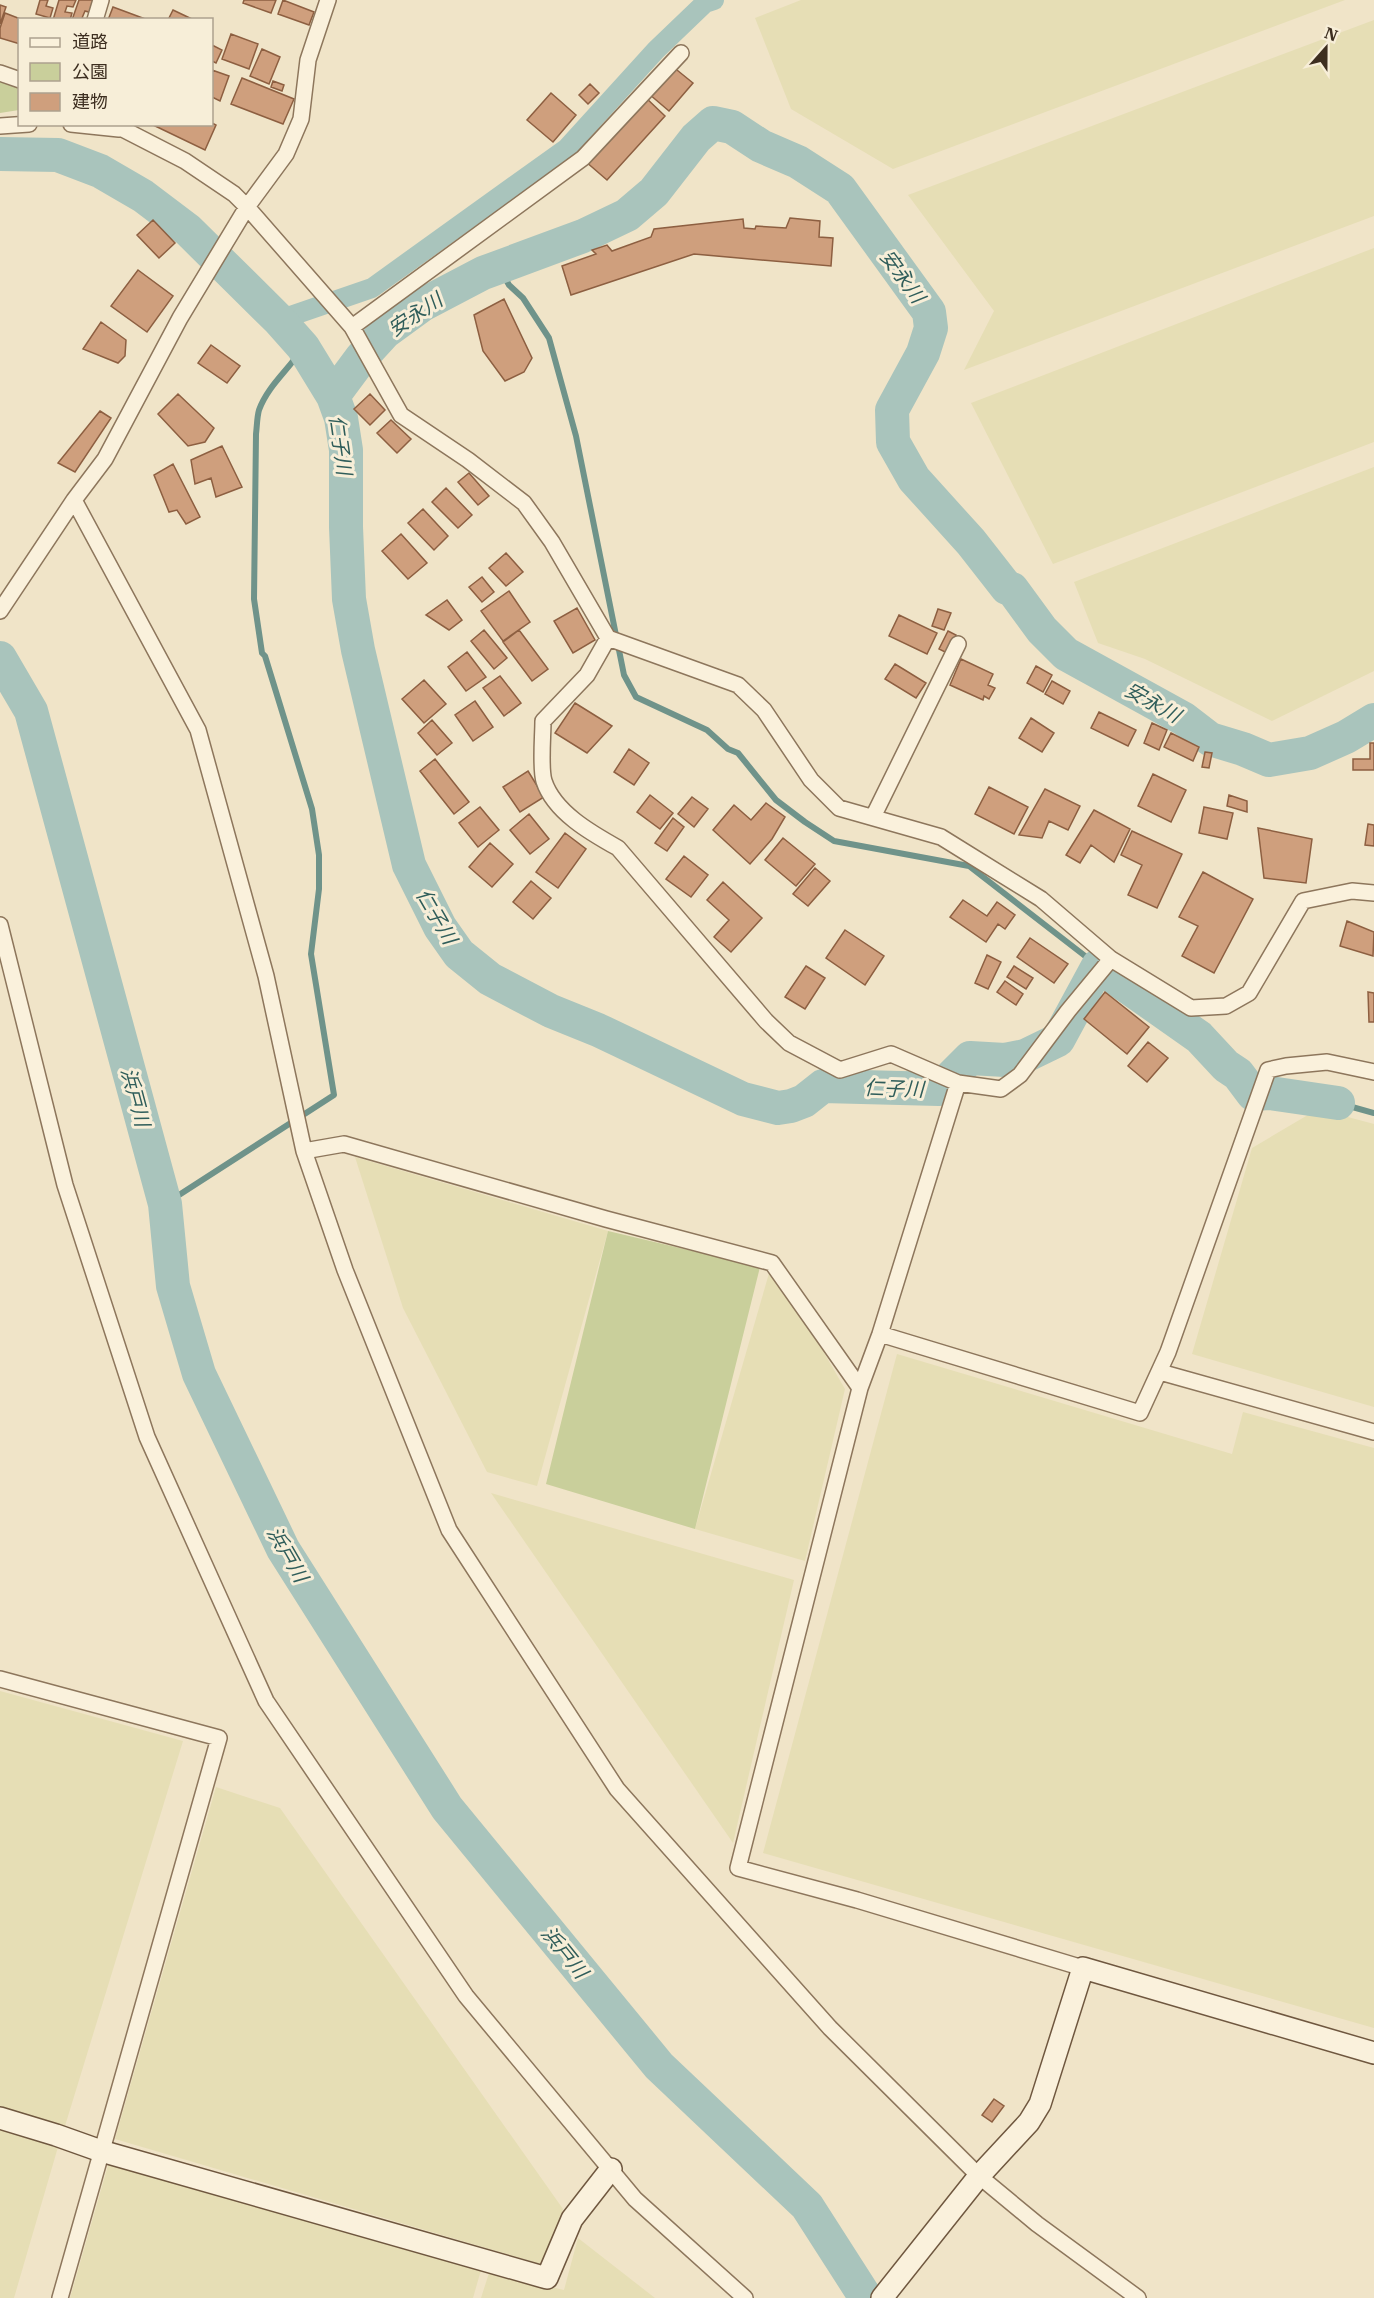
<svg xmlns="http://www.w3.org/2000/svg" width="1374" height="2298" font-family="'IBM Plex Serif','Noto Sans JP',serif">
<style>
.farmland{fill:#e6deb5}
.green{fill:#c9cf9b}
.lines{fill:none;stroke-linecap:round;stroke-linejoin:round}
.stream{stroke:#6f938a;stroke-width:6}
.canal{stroke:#a9c4bc;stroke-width:20}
.river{stroke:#a9c4bc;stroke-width:34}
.building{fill:#cf9f7d;stroke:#8d5f41;stroke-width:1.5}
.street-casing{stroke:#8d765c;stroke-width:18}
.secondary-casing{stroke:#6f573f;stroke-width:24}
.street{stroke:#faf1dc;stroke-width:15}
.secondary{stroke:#faf1dc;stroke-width:21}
.labels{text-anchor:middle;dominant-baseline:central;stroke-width:6;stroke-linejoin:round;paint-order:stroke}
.water-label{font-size:20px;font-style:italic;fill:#2f5d5a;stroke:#f7eed8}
</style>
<rect width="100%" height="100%" fill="#f0e4c8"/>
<path class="farmland" d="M801,0H1345L893,169L791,109L755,18Z
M1374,20V216L964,370L994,311L908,195Z
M1374,248V442L1053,564L971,403Z
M1374,467V671L1272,721L1145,659L1098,643L1074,582Z
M1318,1109L1374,1124V1407L1192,1354L1252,1148Z
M355,1157L608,1231L537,1486L487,1472L403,1308Z
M772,1263L845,1389L805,1561L695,1529Z
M897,1354L1232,1454L1243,1412L1374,1448V2028L763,1853Z
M491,1493L794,1580L733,1843Z
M0,1691L183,1741L65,2126L0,2107Z
M216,1787L280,1808L563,2209L544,2265L115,2139Z
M0,2130L58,2147L14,2298H0Z
M109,2162L481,2270L473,2298H70Z
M578,2238L655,2298H481L489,2273L564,2290Z"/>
<path class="green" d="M0,80L19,86V110L0,113Z
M608,1231L760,1267L695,1529L546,1484Z"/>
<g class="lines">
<path class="stream" d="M500,269L509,285L523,298L549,338L576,436L624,675L636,697L707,730L728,749L738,753L776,800L805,822L834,841L969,866L1098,966
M1338,1103L1374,1113
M165,1204L334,1095L311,954L319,889V855L312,809L265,656L262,653L254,599L256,434C257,426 257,417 259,410C268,385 290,369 303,347"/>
<path class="canal" d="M279,320L372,288L567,148L656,50L705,3L714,0"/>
<path class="river" d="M0,154L58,155L100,171L143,196L188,230L279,320L303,347L333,396L341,418L346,450V527L349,599L358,650L409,865L440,927L459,954L490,979L551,1011L598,1030L743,1099L778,1108L791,1106L804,1101L823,1086L939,1089L970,1058L1005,1060L1025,1056L1058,1040L1098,966L1199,1037L1226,1066L1238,1074L1253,1094L1270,1093L1338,1103
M333,396L362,357L385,332L422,305L483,273L583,236L627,215L654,192L696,138L713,123L732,127L761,146L798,162L840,189L929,312L931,328L923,353L892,410L893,442L914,479L971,542L1007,588L1012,589L1042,630L1066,654L1184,719L1210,739L1243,749L1269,760L1310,753L1346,737L1374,720
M0,658L31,711L165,1204L173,1286L199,1374L283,1549L447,1808L659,2066L807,2206L866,2298"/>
</g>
<path class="building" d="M40,0H48L46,6L53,8L50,18L36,14Z
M59,0H76L73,7L67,6L65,12L72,13L70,20H53Z
M79,0H95L92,13L85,11L82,18L87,20H72Z
M244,0H276L271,13L243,3Z
M283,0L314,12L309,25L278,14Z
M0,5L6,7L0,24Z
M113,7L148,20H108Z
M173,10L194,20H168Z
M5,13L23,20H20V44L0,38V28Z
M231,34L258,44L249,69L222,59Z
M212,45L222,50L216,63L212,61Z
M262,49L280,57L269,84L250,76Z
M672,66L693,83L669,111L649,94Z
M212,70L229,76L220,101L212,97Z
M242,78L294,99L283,124L231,104Z
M273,81L284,85L282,91L271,87Z
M590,84L599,93L588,104L579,95Z
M551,93L576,115L553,142L527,120Z
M644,96L665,116L607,180L585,161Z
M212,123L216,125L205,150L151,124H212Z
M790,218L820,221L819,237L833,238L831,266L694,254L571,295L562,266L596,254L592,250L607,245L612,251L651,237L654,229L743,219L744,228L755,229L756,226L786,228Z
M153,220L175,243L159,258L137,235Z
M138,270L173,296L147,332L111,306Z
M504,299L532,358L524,372L505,381L483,351L474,315Z
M101,322L126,340L125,356L118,363L83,349Z
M211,345L240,366L227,383L198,363Z
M178,394L214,428L205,442L188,446L158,414Z
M370,394L385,410L370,425L354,409Z
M100,411L111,418L75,472L58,463Z
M391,420L411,439L397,453L377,433Z
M222,446L242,487L216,497L211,478L195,484L191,460Z
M173,464L200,517L186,524L177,510L169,512L154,475Z
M469,473L489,496L478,505L458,482Z
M446,488L472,515L458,528L432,502Z
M423,509L448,536L434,550L408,523Z
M401,534L427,563L408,579L382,551Z
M506,553L523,572L506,586L489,568Z
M482,577L494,592L482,602L469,587Z
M509,591L530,622L503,641L481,611Z
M447,600L462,620L449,630L426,615Z
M577,608L595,640L573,653L554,621Z
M938,609L951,613L944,630L932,626Z
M899,615L937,633L927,654L889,636Z
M484,630L507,658L494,669L471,641Z
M519,630L548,669L532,681L503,642Z
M948,631L956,635L947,653L939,649Z
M467,652L486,677L466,691L448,667Z
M961,659L993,674L988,685L995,688L989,699L984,696L983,700L950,685Z
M895,664L926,683L916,698L885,679Z
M1036,666L1052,675L1043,692L1027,683Z
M500,676L521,703L504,716L483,688Z
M424,680L446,704L424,723L402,699Z
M1052,681L1070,691L1063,704L1045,694Z
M475,701L493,727L473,741L455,715Z
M575,703L612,726L587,753L555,733Z
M1099,712L1136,730L1128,746L1091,728Z
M1031,718L1054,733L1042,752L1019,738Z
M432,720L452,743L437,755L418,733Z
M1152,723L1167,730L1159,750L1144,743Z
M1171,733L1199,747L1193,761L1164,747Z
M1370,743H1374V770H1353V759H1370Z
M629,749L649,763L634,785L614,772Z
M1205,752L1212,753L1209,768L1202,767Z
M435,759L469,802L454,814L420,771Z
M528,771L544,797L520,812L503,787Z
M1153,774L1186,790L1171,822L1138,806Z
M989,787L1028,807L1014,834L975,814Z
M1045,789L1080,806L1068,830L1049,821L1042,838L1019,835Z
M650,795L673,813L660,829L637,812Z
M1229,795L1247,801V812L1227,806Z
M692,797L708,809L694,827L678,814Z
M766,803L785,817L772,839L750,864L713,830L734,805L751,820Z
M480,807L499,830L478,847L459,823Z
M1204,807L1233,813L1227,839L1199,833Z
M1094,810L1130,829L1114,862L1091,845L1080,863L1066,855Z
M529,814L549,839L530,854L510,830Z
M673,818L684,827L667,851L655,843Z
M1368,824L1374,825V846L1365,845Z
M1258,828L1312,839L1306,883L1264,878Z
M1132,831L1182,854L1157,908L1128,895L1142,865L1121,855Z
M565,833L586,849L558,888L536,872Z
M783,838L815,864L796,886L765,860Z
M490,843L513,864L492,887L469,867Z
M684,856L708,875L691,897L666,879Z
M815,868L830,881L808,906L793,894Z
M1203,872L1253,899L1214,973L1182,956L1198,926L1179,917Z
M531,881L551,898L533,919L513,902Z
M723,882L762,918L731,952L714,937L729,920L707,900Z
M963,900L987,916L997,902L1015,915L1005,929L998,924L986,942L950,917Z
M1347,921L1374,932L1373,956L1340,946Z
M845,930L884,956L865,985L826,958Z
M1030,938L1068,964L1054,983L1017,957Z
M987,955L1001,962L988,989L975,983Z
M806,966L825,978L805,1009L785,997Z
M1014,966L1033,978L1026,989L1007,977Z
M1005,981L1023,994L1016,1005L997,992Z
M1105,992L1149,1027L1127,1054L1084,1019Z
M1368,992L1374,993V1022H1369Z
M1148,1042L1168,1058L1147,1082L1128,1066Z
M994,2099L1004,2106L992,2122L982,2115Z"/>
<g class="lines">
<g class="street-casing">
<path id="street" d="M95,20L101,0
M0,73L20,80
M71,124L119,129
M113,124L185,161L234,194L247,207L352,327L401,415L468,460L524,503L552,542L608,638L738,685L764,710L811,780L839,808L941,837L1041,899L1111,959L1191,1008L1226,1006L1249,993L1303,901L1352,891L1374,893
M0,126L29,124
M352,327L583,158L681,53
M74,500L198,730L266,976L304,1151L345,1270L449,1530L617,1789L830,2028L979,2176L1037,2224L1138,2298
M0,611L74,500L105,459L180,318L247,207L286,154L301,119L308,60L328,0
M608,638L587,675L543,721C543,736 540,768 544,781C554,812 591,833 618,848L766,1021L789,1043L840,1070L891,1054L958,1083L1001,1089L1020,1075L1068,1011L1111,959
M873,817L958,644
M0,925L65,1185L147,1437L266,1701L466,1996L635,2199L745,2298
M958,1083L880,1334L860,1388L738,1868L857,1900L1083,1968
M304,1151L344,1144L606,1219L772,1263L860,1388
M880,1334L1140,1413L1168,1352L1268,1070L1286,1066L1327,1062L1374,1072
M1160,1372L1374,1432
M0,1679L219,1738L60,2298"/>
</g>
<g class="secondary-casing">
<path id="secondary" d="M0,2118L56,2135L101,2151L547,2278L572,2219L611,2169
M882,2298L979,2176L1029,2122L1040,2104L1083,1968L1374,2053"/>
</g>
<use href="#street" class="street"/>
<use href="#secondary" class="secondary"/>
</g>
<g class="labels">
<g class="water-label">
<text transform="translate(903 276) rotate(54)">安永川</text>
<text transform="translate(415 314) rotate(-34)">安永川</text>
<text transform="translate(341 445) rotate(82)">仁子川</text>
<text transform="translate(1153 702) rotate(29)">安永川</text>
<text transform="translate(437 916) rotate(60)">仁子川</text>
<text transform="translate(894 1088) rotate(2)">仁子川</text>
<text transform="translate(136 1097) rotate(75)">浜戸川</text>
<text transform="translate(288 1554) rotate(60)">浜戸川</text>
<text transform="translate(565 1952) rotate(51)">浜戸川</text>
</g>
</g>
<rect x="18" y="18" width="195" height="108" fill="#f7eed8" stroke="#ada18e" stroke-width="1.5"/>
<rect x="30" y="38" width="30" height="9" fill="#faf1dc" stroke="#ada18e" stroke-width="1.5"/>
<text x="72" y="48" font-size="18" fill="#3d2e20">道路</text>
<rect x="30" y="63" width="30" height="18" fill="#c9cf9b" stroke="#ada18e" stroke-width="1.5"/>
<text x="72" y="78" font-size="18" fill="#3d2e20">公園</text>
<rect x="30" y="93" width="30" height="18" fill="#cf9f7d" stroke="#ada18e" stroke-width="1.5"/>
<text x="72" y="108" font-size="18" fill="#3d2e20">建物</text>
<g transform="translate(1326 48) rotate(21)" stroke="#f7eed8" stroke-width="4.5" paint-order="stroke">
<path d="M0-4.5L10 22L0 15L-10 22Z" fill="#3d2e20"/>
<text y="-9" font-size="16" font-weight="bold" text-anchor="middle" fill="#3d2e20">N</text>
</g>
</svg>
